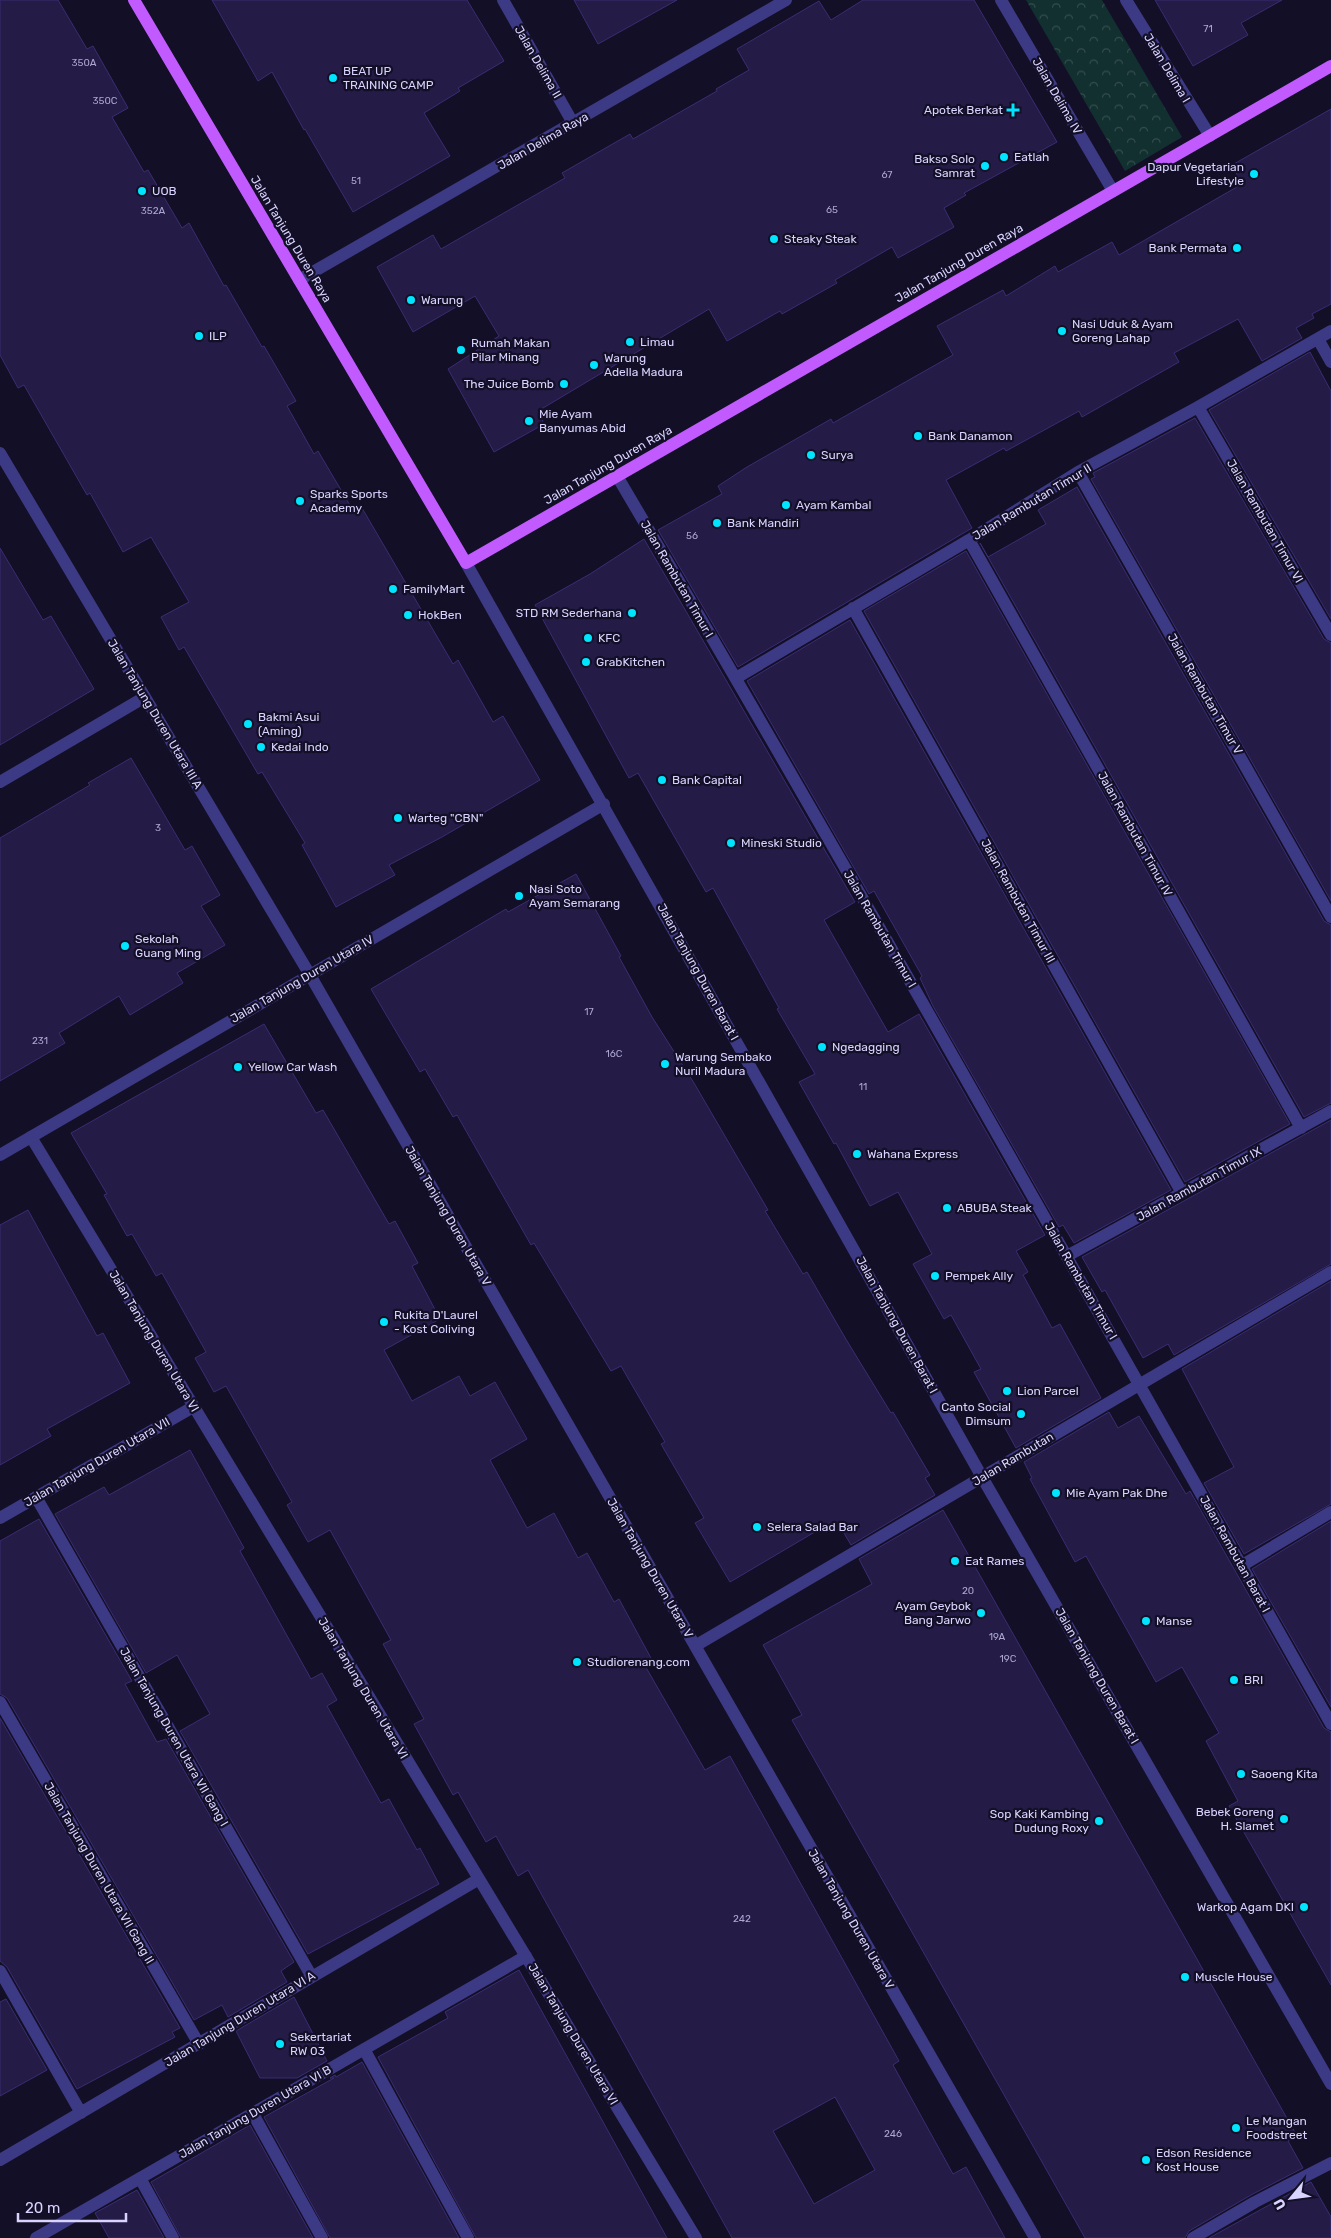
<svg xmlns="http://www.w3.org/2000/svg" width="1331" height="2238" font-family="Rubik,sans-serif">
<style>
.forest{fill:url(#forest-crowns)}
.building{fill:#241b47;stroke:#3b2d73;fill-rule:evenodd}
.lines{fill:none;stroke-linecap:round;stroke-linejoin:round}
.minor{stroke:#3d3a85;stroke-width:12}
.tertiary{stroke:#3d3a85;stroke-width:12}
.primary{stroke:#c25bff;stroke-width:12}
.poi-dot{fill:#00e5ff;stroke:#130f26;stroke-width:2}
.labels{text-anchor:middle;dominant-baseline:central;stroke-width:4.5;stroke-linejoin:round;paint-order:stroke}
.number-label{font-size:10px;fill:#aca6d1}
.street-label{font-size:12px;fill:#d9d4ff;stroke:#130f26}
.poi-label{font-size:12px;fill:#d9d4ff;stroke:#130f26;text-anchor:start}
</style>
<defs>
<pattern id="forest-crowns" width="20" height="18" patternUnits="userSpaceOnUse" patternTransform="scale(1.25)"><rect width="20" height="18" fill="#12302f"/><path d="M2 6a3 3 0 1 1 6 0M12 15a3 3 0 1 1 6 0" fill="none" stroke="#344d4e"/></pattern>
</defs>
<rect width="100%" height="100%" fill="#130f26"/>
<path class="forest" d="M1026,0H1102L1182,137L1125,171Z"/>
<path class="building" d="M0,0H58L87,49L93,46L128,108L112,117L144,172L148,170L182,228L189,223L224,286L226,285L262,347L264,346L296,401L287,406L314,454L318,451L354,512L362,508L453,664L458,660L493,722L503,716L540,780L442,837L389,865L395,875L336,907L302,845L305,843L262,772L258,774L184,647L179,650L161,617L189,602L151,537L123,552L90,493L87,495L24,385L18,388L0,355Z
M212,0H467L504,61L458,88L460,91L424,113L450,156L353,212L305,129L304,130L272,72L258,81Z
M574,0H677L598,44Z
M863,0H974L1057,142L964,193L966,195L944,208L954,227L898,258L892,247L835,280L837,283L782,314L780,311L727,341L709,309L538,411L544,424L494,452L448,369L499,336L475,296L413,332L377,267L433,235L441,249L565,178L562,173L630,134L633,139L717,91L716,89L749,70L737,49L819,1L831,20Z
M1155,0H1282L1241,23L1248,35L1193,66Z
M1331,109V304L1312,314L1314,318L1296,328L1302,338L1262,361L1238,319L1174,353L1179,362L1082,417L1079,411L1006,451L1004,448L946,480L972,528L738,667L658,530L722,494L718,486L747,467L831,419L833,423L953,355L937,326L1003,290L1006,296L1055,266L1058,272L1112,242L1119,255L1242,184L1232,165Z
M1310,352L1331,391V619L1209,410Z
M1195,418L1324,639L1331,643V901L1091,479L1095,477L1093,473Z
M1077,487L1324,921L1331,925V1103L1304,1117L980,543L988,557L1046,524L1038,510Z
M644,539L855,902L824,920L888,1032L919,1014L1045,1235L1016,1251L1028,1272L1023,1275L1052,1328L1060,1324L1101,1398L1016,1448L974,1372L981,1369L951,1315L944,1319L913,1264L932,1254L898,1192L870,1206L836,1143L834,1144L799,1082L815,1074L777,1009L779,1008L713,888L706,892L638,773L629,778L535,605L590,574Z
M0,548L43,620L51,616L94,689L0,745Z
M966,551L1290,1124L1185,1182L864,611Z
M850,620L1171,1190L1074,1243L1063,1225L1059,1227L933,1006L920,978L922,976L874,891L869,894L747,681Z
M131,758L185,850L192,846L220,895L201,906L225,945L177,973L183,983L130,1015L119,996L59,1033L65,1043L0,1081V838L90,785L88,783Z
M576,874L621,956L619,957L652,1017L694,1083L768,1210L765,1211L803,1274L807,1272L847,1341L891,1413L893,1412L930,1475L925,1478L935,1495L851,1545L841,1528L835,1531L830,1523L730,1582L695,1523L704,1518L661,1444L665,1442L621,1366L611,1371L534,1243L531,1245L457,1115L453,1117L425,1069L420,1072L371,989L506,909L508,912Z
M264,1024L316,1113L323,1110L389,1224L395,1221L418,1263L412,1266L440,1319L384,1350L412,1401L459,1376L470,1396L495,1382L527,1439L490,1460L527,1528L554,1513L578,1558L587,1553L614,1602L619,1599L652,1660L644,1664L705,1770L730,1756L899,2061L893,2065L953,2174L966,2167L1005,2238H732L528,1870L518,1876L496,1836L486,1842L458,1792L453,1795L414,1724L424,1719L383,1644L391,1640L330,1530L308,1542L287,1505L292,1502L226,1386L214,1392L195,1358L206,1352L162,1273L156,1276L132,1234L127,1236L104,1195L107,1194L71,1133ZM835,2097L875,2170L814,2204L773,2131Z
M1331,1120V1264L1174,1355L1168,1344L1143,1358L1105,1290L1102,1292L1082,1257Z
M28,1210L97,1336L103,1333L130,1383L47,1429L51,1436L0,1465V1225Z
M1331,1281V1504L1244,1554L1204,1483L1234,1467L1182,1369Z
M1109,1412L1118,1428L1139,1416L1186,1494L1190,1491L1324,1728L1331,1732V1985L1229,1806L1238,1801L1206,1741L1219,1733L1182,1667L1156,1682L1086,1556L1075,1562L1030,1479L1032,1478L1024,1462Z
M190,1450L244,1548L240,1551L311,1679L322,1673L337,1700L327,1706L381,1803L389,1799L417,1850L420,1848L439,1884L308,1954L180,1731L210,1714L177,1655L146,1673L55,1514L104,1487L109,1495Z
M943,1510L1297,2136L1288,2141L1303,2168L1251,2195L1189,2231L1185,2238H1085L792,1720L802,1715L763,1645L872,1584L859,1559Z
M39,1519L132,1681L125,1684L157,1742L166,1739L294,1962L281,1971L287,1982L228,2017L222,2005L194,2020L7,1698L0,1694V1541Z
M1331,1521V1707L1252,1569Z
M0,1718L180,2028L172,2032L175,2037L77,2089L7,1967L0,1961Z
M519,1970L602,2120L667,2238H476L378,2057L448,2018L445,2012Z
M294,1997L327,2061L297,2078H260L236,2031Z
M6,1999L47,2070L0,2096V2002Z
M362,2062L459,2238H330L264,2117L334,2078H330L335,2075L336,2077Z
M250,2125L313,2238H181L151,2182Z
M1311,2182L1331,2217V2238H1209Z
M137,2190L164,2238H109L95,2213Z"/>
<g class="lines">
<path class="minor" d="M503,0L573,123
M1001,0L1113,191
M1126,0L1210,136
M299,280L786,0
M1318,339L1331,362
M1198,407L1331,635
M0,453L310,975L1035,2238
M1078,472L1331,917
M617,476C861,889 1095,1307 1331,1724
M969,540L1301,1128
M853,608L1182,1193
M736,678L969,540L1078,472L1198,407L1331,331
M0,782L145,697
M31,1137L696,2238
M1067,1256L1331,1111
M36,1497L312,1977
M0,1518L193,1407
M1241,1566L1331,1512
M695,1646L1331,1272
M0,1702L199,2044
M0,1971L81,2113
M364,2049L468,2238
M253,2114L322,2238
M0,2160L479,1879
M140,2178L173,2238
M36,2238L526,1956
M1193,2238L1255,2202L1331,2163"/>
<path class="tertiary" d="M466,563L982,1477L1331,2084
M0,1155L604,804"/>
<path class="primary" d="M134,0L466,563L1331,66"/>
</g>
<g class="poi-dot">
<circle cx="333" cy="78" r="5"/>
<path d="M1010.5 102.5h5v5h5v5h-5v5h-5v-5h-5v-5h5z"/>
<circle cx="1004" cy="157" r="5"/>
<circle cx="985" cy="166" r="5"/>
<circle cx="1254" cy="174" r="5"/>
<circle cx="142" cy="191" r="5"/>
<circle cx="774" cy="239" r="5"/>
<circle cx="1237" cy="248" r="5"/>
<circle cx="411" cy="300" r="5"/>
<circle cx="1062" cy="331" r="5"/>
<circle cx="199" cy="336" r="5"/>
<circle cx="630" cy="342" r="5"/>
<circle cx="461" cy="350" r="5"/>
<circle cx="594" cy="365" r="5"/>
<circle cx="564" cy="384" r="5"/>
<circle cx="529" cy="421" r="5"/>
<circle cx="918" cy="436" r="5"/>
<circle cx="811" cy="455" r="5"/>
<circle cx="300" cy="501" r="5"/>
<circle cx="786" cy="505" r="5"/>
<circle cx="717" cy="523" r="5"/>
<circle cx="393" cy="589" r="5"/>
<circle cx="632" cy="613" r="5"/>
<circle cx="408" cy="615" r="5"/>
<circle cx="588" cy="638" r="5"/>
<circle cx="586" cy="662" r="5"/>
<circle cx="248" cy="724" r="5"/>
<circle cx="261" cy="747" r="5"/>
<circle cx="662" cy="780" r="5"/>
<circle cx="398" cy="818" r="5"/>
<circle cx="731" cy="843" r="5"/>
<circle cx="519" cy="896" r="5"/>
<circle cx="125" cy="946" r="5"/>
<circle cx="822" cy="1047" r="5"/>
<circle cx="665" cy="1064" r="5"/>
<circle cx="238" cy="1067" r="5"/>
<circle cx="857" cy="1154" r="5"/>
<circle cx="947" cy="1208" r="5"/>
<circle cx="935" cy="1276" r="5"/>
<circle cx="384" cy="1322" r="5"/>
<circle cx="1007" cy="1391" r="5"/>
<circle cx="1021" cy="1414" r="5"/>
<circle cx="1056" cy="1493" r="5"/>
<circle cx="757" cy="1527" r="5"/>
<circle cx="955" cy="1561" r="5"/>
<circle cx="981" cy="1613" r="5"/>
<circle cx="1146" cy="1621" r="5"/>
<circle cx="577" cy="1662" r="5"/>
<circle cx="1234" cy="1680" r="5"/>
<circle cx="1241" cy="1774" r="5"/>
<circle cx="1284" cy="1819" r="5"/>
<circle cx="1099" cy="1821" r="5"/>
<circle cx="1304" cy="1907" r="5"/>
<circle cx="1185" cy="1977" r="5"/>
<circle cx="280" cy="2044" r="5"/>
<circle cx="1236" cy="2128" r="5"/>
<circle cx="1146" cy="2160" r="5"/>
</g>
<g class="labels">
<g class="number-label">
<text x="1208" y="29">71</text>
<text x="84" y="63">350A</text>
<text x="105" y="101">350C</text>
<text x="887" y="175">67</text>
<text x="356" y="181">51</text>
<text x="832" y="210">65</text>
<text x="153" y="211">352A</text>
<text x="692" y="536">56</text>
<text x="158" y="828">3</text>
<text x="589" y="1012">17</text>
<text x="40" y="1041">231</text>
<text x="614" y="1054">16C</text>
<text x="863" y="1087">11</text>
<text x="968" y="1591">20</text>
<text x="997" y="1637">19A</text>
<text x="1008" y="1659">19C</text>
<text x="742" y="1919">242</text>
<text x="893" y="2134">246</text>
</g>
<g class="street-label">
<text transform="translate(538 62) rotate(60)">Jalan Delima II</text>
<text transform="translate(1167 68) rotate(59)">Jalan Delima I</text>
<text transform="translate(1057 96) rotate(60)">Jalan Delima IV</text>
<text transform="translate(543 141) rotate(-30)">Jalan Delima Raya</text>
<text transform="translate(291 239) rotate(59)">Jalan Tanjung Duren Raya</text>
<text transform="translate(959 263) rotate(-30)">Jalan Tanjung Duren Raya</text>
<text transform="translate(608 465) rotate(-30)">Jalan Tanjung Duren Raya</text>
<text transform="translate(1032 502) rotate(-31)">Jalan Rambutan Timur II</text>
<text transform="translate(1265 521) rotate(60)">Jalan Rambutan Timur VI</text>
<text transform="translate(677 579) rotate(60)">Jalan Rambutan Timur I</text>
<text transform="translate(1205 694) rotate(60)">Jalan Rambutan Timur V</text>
<text transform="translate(155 714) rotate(59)">Jalan Tanjung Duren Utara III A</text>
<text transform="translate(1135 834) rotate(61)">Jalan Rambutan Timur IV</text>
<text transform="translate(1018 901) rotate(61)">Jalan Rambutan Timur III</text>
<text transform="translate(880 929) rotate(60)">Jalan Rambutan Timur I</text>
<text transform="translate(698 972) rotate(61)">Jalan Tanjung Duren Barat I</text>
<text transform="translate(302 979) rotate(-30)">Jalan Tanjung Duren Utara IV</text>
<text transform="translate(1199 1184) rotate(-29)">Jalan Rambutan Timur IX</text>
<text transform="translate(448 1216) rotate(60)">Jalan Tanjung Duren Utara V</text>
<text transform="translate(1081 1281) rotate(60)">Jalan Rambutan Timur I</text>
<text transform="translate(897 1325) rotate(61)">Jalan Tanjung Duren Barat I</text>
<text transform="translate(154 1341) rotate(59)">Jalan Tanjung Duren Utara VI</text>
<text transform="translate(1013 1459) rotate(-31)">Jalan Rambutan</text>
<text transform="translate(97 1462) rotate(-30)">Jalan Tanjung Duren Utara VII</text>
<text transform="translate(1235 1554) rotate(61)">Jalan Rambutan Barat I</text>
<text transform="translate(650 1568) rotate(60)">Jalan Tanjung Duren Utara V</text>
<text transform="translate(1097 1676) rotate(60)">Jalan Tanjung Duren Barat I</text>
<text transform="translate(363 1688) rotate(59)">Jalan Tanjung Duren Utara VI</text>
<text transform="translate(174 1737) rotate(60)">Jalan Tanjung Duren Utara VII Gang I</text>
<text transform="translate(99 1873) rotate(60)">Jalan Tanjung Duren Utara VII Gang II</text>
<text transform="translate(851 1919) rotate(60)">Jalan Tanjung Duren Utara V</text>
<text transform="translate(240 2019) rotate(-31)">Jalan Tanjung Duren Utara VI A</text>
<text transform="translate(573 2034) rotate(59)">Jalan Tanjung Duren Utara VI</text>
<text transform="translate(255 2112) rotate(-30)">Jalan Tanjung Duren Utara VI B</text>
</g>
<g class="poi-label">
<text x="343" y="71">BEAT UP<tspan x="343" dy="14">TRAINING CAMP</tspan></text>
<text x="1003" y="110" text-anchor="end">Apotek Berkat</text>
<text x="1014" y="157">Eatlah</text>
<text x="975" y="159" text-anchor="end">Bakso Solo<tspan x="975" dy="14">Samrat</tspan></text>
<text x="1244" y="167" text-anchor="end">Dapur Vegetarian<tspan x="1244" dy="14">Lifestyle</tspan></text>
<text x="152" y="191">UOB</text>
<text x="784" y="239">Steaky Steak</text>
<text x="1227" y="248" text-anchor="end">Bank Permata</text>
<text x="421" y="300">Warung</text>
<text x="1072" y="324">Nasi Uduk &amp; Ayam<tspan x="1072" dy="14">Goreng Lahap</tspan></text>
<text x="209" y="336">ILP</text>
<text x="640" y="342">Limau</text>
<text x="471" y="343">Rumah Makan<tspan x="471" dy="14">Pilar Minang</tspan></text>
<text x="604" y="358">Warung<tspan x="604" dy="14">Adella Madura</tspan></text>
<text x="554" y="384" text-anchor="end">The Juice Bomb</text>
<text x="539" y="414">Mie Ayam<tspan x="539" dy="14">Banyumas Abid</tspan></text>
<text x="928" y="436">Bank Danamon</text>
<text x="821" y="455">Surya</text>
<text x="310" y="494">Sparks Sports<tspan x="310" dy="14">Academy</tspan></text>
<text x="796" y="505">Ayam Kambal</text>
<text x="727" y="523">Bank Mandiri</text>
<text x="403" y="589">FamilyMart</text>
<text x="622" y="613" text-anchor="end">STD RM Sederhana</text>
<text x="418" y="615">HokBen</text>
<text x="598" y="638">KFC</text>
<text x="596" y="662">GrabKitchen</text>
<text x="258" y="717">Bakmi Asui<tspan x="258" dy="14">(Aming)</tspan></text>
<text x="271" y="747">Kedai Indo</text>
<text x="672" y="780">Bank Capital</text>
<text x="408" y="818">Warteg "CBN"</text>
<text x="741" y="843">Mineski Studio</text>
<text x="529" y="889">Nasi Soto<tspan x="529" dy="14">Ayam Semarang</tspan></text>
<text x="135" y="939">Sekolah<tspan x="135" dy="14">Guang Ming</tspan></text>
<text x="832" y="1047">Ngedagging</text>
<text x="675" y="1057">Warung Sembako<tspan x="675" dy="14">Nuril Madura</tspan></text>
<text x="248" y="1067">Yellow Car Wash</text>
<text x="867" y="1154">Wahana Express</text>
<text x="957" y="1208">ABUBA Steak</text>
<text x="945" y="1276">Pempek Ally</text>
<text x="394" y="1315">Rukita D'Laurel<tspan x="394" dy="14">- Kost Coliving</tspan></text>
<text x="1017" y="1391">Lion Parcel</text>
<text x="1011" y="1407" text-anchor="end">Canto Social<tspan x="1011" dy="14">Dimsum</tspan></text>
<text x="1066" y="1493">Mie Ayam Pak Dhe</text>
<text x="767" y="1527">Selera Salad Bar</text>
<text x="965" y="1561">Eat Rames</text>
<text x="971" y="1606" text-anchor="end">Ayam Geybok<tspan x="971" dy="14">Bang Jarwo</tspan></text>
<text x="1156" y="1621">Manse</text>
<text x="587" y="1662">Studiorenang.com</text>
<text x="1244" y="1680">BRI</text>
<text x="1251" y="1774">Saoeng Kita</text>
<text x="1274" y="1812" text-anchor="end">Bebek Goreng<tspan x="1274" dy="14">H. Slamet</tspan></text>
<text x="1089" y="1814" text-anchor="end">Sop Kaki Kambing<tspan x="1089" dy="14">Dudung Roxy</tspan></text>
<text x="1294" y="1907" text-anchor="end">Warkop Agam DKI</text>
<text x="1195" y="1977">Muscle House</text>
<text x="290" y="2037">Sekertariat<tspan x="290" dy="14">RW 03</tspan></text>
<text x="1246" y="2121">Le Mangan<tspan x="1246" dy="14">Foodstreet</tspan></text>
<text x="1156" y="2153">Edson Residence<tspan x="1156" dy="14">Kost House</tspan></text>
</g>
</g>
<g transform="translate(1291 2198) rotate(241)" stroke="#130f26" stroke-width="4" paint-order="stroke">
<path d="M0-4L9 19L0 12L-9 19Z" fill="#d9d4ff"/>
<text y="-8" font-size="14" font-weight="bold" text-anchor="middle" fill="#d9d4ff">U</text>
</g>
<path d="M18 2213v8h108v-8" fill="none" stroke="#d9d4ff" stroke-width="2.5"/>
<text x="25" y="2213" font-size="15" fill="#d9d4ff" stroke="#130f26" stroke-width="4" paint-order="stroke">20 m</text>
</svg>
